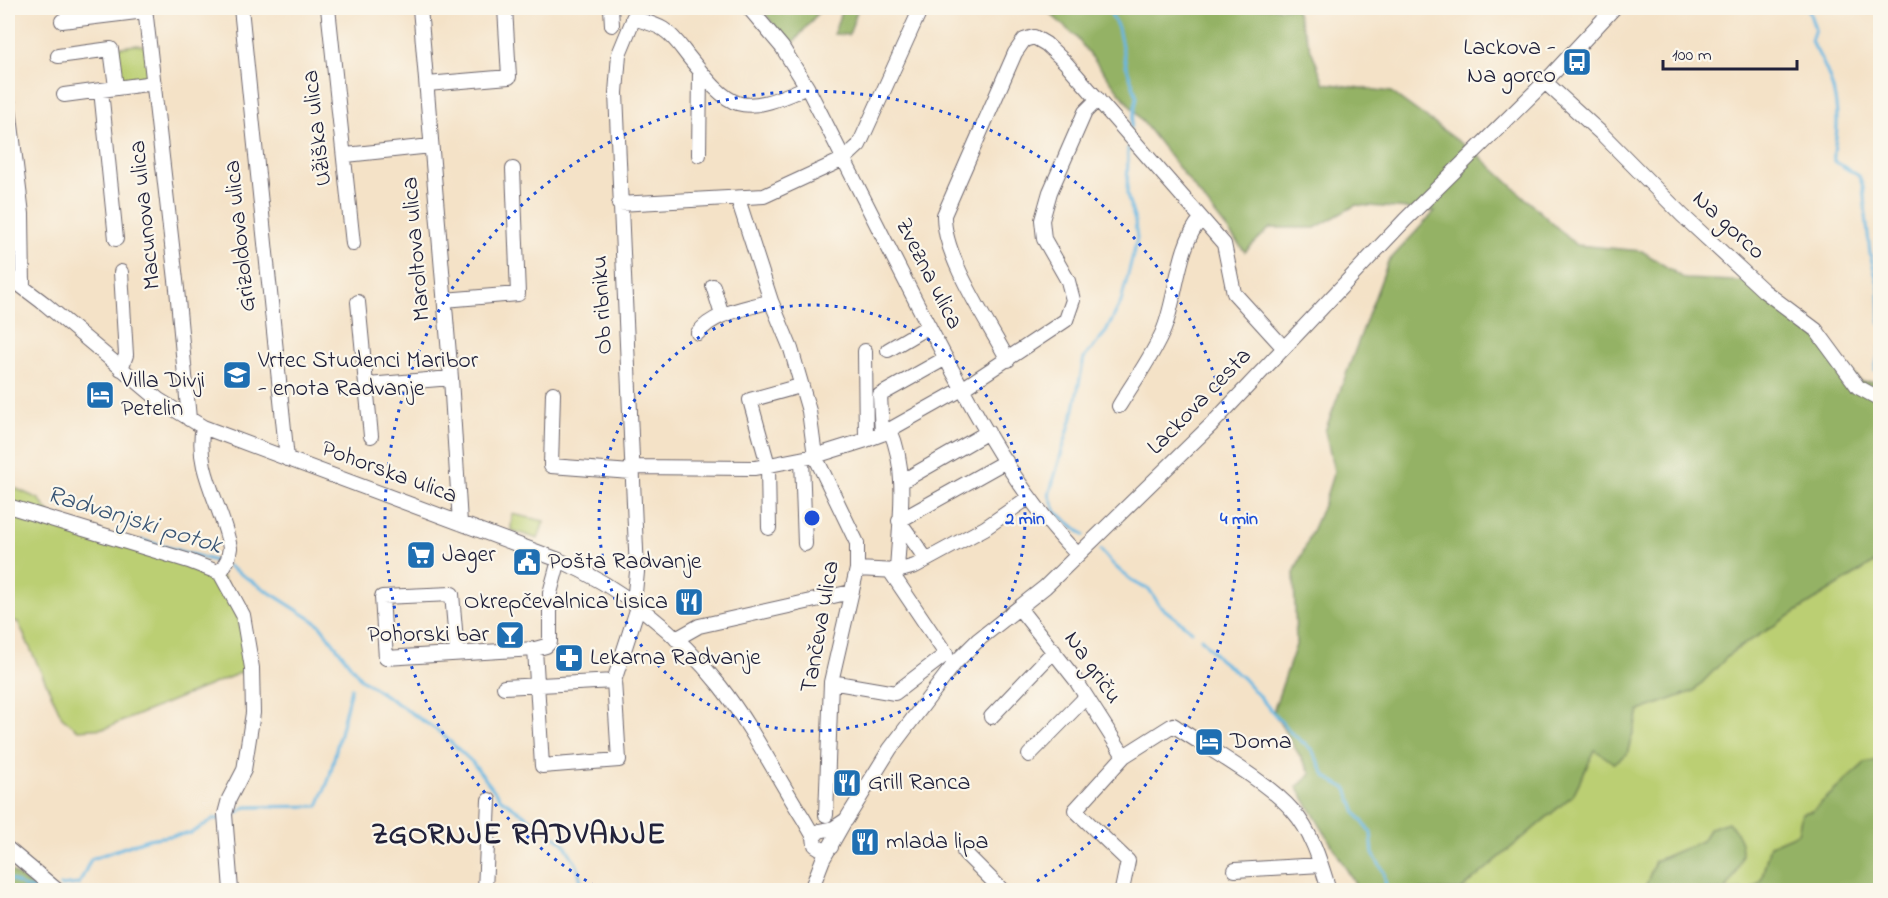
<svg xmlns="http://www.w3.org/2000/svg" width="1888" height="898" font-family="'Indie Flower',sans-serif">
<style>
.green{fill:#bbcf73;stroke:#6e7857;stroke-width:1.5}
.forest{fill:#94b265;stroke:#5b6a50;stroke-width:1.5}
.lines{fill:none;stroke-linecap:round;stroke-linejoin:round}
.stream{stroke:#67b7e2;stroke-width:3}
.minor-casing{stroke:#6c656c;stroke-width:16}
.minor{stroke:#fff;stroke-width:14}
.ring{fill:none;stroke:#1d4ed8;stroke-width:3;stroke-dasharray:3 6}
.labels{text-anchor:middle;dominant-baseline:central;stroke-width:4.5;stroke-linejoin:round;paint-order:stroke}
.poi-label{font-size:24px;fill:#22223b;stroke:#fbf7ec;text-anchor:start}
.street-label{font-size:24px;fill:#22223b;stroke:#fbf7ec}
.water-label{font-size:26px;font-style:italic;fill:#3a5675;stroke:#fbf7ec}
.district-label{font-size:30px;font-weight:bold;letter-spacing:1.5px;fill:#22223b;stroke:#fbf7ec}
.centre{fill:#1d4ed8;stroke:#fbf7ec;stroke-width:3}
.ring-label{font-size:18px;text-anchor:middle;font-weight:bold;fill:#1d4ed8;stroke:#fbf7ec;stroke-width:4.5;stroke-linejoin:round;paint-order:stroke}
</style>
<rect width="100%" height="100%" fill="#fbf7ec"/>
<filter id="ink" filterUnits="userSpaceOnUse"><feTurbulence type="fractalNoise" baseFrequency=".0167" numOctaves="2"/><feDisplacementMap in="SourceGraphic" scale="12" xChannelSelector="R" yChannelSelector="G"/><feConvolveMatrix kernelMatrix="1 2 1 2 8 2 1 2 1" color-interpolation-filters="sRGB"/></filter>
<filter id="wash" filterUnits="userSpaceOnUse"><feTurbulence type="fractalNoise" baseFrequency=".008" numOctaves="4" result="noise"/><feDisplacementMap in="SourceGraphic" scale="24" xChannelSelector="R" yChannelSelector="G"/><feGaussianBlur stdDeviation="1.35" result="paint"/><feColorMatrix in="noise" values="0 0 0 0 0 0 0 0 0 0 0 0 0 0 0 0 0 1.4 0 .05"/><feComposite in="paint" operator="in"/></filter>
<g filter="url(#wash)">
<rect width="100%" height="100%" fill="#f4e2c7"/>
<path class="green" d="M135,45L148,46L152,78L121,83L116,48Z
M8,485L39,499L62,529L220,573L232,597L252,668L106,728L78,730L62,717L18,622L8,620Z
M512,514L544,521L538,539L511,530Z
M1880,559V760L1865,763L1812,811L1802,813L1798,833L1770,845L1761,881L1750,890H1726L1736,873L1710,828L1702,841L1655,861L1645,888L1640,890H1461L1573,795L1595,750L1627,754L1639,711L1694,690L1732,652Z"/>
<path class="forest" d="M761,8H822L790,47Z
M842,8H858L849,35L834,34Z
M1044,8H1295L1324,83L1391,92L1483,159L1576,245L1642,251L1685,279L1762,282L1861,382L1880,381V559L1732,652L1694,691L1639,711L1627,754L1614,763L1595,750L1573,795L1461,890H1359L1297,787L1311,774L1273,712L1296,645L1294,573L1324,503L1334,471L1325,431L1388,262L1435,211L1356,205L1315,228H1270L1245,252L1076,37Z
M1880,760V890H1750L1761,881L1770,845L1798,833L1802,813L1812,811L1865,763Z
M1728,822C1752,847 1741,864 1726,890H1640L1645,888L1655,861L1702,841L1710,828Z
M8,867L9,869L37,890H8Z"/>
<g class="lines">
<path class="stream" d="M1108,8L1118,28L1126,65L1137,97L1131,127
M1808,8L1815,29L1811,41C1827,67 1838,93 1837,125C1837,137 1833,149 1834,161L1859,176L1863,187L1870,254L1879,288L1880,324
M1880,347L1875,370L1880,372
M1084,535L1056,512L1049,495L1073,414L1084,358L1106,332L1121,302L1137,239L1135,221L1127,195L1128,148
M142,540L222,563
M1101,550C1110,563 1134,586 1149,589L1160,606L1192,631
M228,566L319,624L361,679L441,733L472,762L500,798L563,842L577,865L583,890
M1201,638L1219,659L1243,678L1290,732L1312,750L1326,777L1347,789L1356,813L1371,833L1373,854L1384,872L1386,887L1390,890
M235,814L246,807L318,806L329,779L351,688
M8,878L27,888L48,889
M60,886L79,884L91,859L148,839L191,833L214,819H220"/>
</g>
</g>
<g filter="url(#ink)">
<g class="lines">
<g class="minor-casing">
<path id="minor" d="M145,8L177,289L189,419
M241,8L287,459
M328,8L353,244
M420,8L451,378L460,523
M611,8L612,25
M749,8L782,47L807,87C853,176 897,267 944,355C982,426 1021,497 1078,555
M633,18C643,21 655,24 663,29C674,36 681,47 688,56C732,111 739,117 807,87
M62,21L145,11
M58,56L111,49L116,87
M1545,82L1602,134L1682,215L1764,291L1816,330L1858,387L1880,399
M427,84L509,77L505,8
M101,90L116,239
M64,95L154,83
M8,100L22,214L23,287
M346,155L431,146
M699,155L700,71
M738,199L771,301L791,349L809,411L815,456L857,543V569L831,682L826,815
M619,204L764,196L844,159L859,145L921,8
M121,272L126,355L121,369
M8,276L45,304L159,400L203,427L559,560C621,587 678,633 720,686C752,727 776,775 803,818L814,837L815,845L823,850L831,847
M713,286L722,315
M444,300L518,294L513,169
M358,302L371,436
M698,333C714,312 746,309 771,301
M888,350L929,326
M865,351L866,440
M1008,360C988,322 943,257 944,215L1015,53L1024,40L1034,37L1046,44L1065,62L1224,244L1234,293L1284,348
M368,385L451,378
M553,393L551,466L631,472
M1119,406C1134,381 1153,356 1164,329C1177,296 1178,244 1201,219
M890,430C909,472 899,525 897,571
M882,434L880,395L946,358
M802,459L805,544
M631,467L755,468L815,456L866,440L882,434L962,389L1066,320L1073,300L1068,281L1044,239L1042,220L1050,192L1085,112L1098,99
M901,482L988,432
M8,506L189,561L220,573L228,559L230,548C223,507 194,470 203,427
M769,528L768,465L750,400L800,386
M926,559L899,521L1006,461
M857,569L897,571L915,566L985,528L1028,498
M220,573L243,615L252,668L253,713L244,770L229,799L225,814L231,890
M634,603L637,572L616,93L619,54L638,8
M1019,608L1075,679L1124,756L1173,725C1207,748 1267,781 1293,811C1312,832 1321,864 1329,890
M676,639L699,626L851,592
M535,649L542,766L619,760L614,681L638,607
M457,653L452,594L382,597L386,658L535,649L546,646L550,642V593L559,560
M831,682L895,693L946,654L890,571
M504,687L614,681
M991,717L1054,651
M1029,755L1086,697
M814,837L819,831L834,828L846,820L890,749L955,663L978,640L1045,587L1212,424L1405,220L1545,82L1614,8
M8,849L57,890
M964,852L1002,890
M1235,870L1321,865
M485,890L489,800
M811,890L823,859L844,822
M1122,890L1128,861L1075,810L1124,756"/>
</g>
<use href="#minor" class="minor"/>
</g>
</g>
<g class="ring">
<circle cx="812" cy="518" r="213"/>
<path d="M602 890A427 427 0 1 1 1022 890"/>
</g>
<defs>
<g id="bus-square" transform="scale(1.5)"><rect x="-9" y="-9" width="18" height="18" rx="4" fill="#1f6fb2" stroke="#fbf7ec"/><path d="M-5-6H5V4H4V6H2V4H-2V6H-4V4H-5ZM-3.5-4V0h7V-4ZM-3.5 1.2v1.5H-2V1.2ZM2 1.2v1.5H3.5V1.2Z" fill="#fff"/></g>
<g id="school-square" transform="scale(1.5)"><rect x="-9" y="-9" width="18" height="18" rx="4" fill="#1f6fb2" stroke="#fbf7ec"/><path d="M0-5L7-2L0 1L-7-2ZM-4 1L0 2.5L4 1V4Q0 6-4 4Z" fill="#fff"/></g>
<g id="hotel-square" transform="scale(1.5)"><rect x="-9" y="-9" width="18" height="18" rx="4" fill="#1f6fb2" stroke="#fbf7ec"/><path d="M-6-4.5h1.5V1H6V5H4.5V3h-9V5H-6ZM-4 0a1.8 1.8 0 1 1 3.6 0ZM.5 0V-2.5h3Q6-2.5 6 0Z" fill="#fff"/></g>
<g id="supermarket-square" transform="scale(1.5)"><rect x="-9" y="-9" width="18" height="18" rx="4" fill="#1f6fb2" stroke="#fbf7ec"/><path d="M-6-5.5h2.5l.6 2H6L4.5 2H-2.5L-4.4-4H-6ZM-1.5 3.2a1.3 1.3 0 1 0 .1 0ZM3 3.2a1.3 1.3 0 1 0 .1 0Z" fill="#fff"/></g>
<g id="civic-square" transform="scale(1.5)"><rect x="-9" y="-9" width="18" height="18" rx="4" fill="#1f6fb2" stroke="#fbf7ec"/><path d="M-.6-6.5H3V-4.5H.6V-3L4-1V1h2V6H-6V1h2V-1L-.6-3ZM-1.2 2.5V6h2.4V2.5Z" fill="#fff"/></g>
<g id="restaurant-square" transform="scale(1.5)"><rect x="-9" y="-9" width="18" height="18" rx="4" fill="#1f6fb2" stroke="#fbf7ec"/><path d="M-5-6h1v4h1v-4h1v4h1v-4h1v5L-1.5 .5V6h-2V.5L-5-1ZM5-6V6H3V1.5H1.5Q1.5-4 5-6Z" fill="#fff"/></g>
<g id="bar-square" transform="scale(1.5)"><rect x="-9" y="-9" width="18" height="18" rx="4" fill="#1f6fb2" stroke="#fbf7ec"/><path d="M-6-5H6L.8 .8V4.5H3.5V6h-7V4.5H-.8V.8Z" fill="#fff"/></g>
<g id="pharmacy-square" transform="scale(1.5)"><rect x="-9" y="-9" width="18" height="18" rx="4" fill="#1f6fb2" stroke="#fbf7ec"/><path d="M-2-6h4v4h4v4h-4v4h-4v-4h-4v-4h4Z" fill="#fff"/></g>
</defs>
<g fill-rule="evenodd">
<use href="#bus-square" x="1577" y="62"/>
<use href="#school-square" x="237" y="375"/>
<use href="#hotel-square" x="100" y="395"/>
<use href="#supermarket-square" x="421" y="555"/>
<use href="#civic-square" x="527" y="562"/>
<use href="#restaurant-square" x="689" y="602"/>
<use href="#bar-square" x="510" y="635"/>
<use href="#pharmacy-square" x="569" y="658"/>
<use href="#hotel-square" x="1209" y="742"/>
<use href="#restaurant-square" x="847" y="783"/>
<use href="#restaurant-square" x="865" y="842"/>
</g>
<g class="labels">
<g class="poi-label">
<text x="1556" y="48" text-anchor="end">Lackova -<tspan x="1556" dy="28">Na gorco</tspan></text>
<text x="258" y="361">Vrtec Studenci Maribor<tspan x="258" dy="28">- enota Radvanje</tspan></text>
<text x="121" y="381">Villa Divji<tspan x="121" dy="28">Petelin</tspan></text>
<text x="442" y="555">Jager</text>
<text x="548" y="562">Pošta Radvanje</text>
<text x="668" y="602" text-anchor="end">Okrepčevalnica Lisica</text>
<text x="489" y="635" text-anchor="end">Pohorski bar</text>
<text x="590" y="658">Lekarna Radvanje</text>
<text x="1230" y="742">Doma</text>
<text x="868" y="783">Grill Ranca</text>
<text x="886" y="842">mlada lipa</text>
</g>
<g class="street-label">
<text transform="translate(318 128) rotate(-97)">Užiška ulica</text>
<text transform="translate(146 215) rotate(-96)">Macunova ulica</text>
<text transform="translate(1728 226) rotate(43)">Na gorco</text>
<text transform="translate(241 236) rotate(-96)">Grizoldova ulica</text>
<text transform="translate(417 249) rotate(-95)">Maroltova ulica</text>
<text transform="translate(928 274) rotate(63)">Zvezna ulica</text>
<text transform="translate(603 305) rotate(-93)">Ob ribniku</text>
<text transform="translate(1200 402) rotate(-46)">Lackova cesta</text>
<text transform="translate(389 473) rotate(20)">Pohorska ulica</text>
<text transform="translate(821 627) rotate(-80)">Tančeva ulica</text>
<text transform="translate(1092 668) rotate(55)">Na griču</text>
</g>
<g class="water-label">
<text transform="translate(134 521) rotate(17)">Radvanjski potok</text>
</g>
<g class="district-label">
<text x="519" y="836">ZGORNJE RADVANJE</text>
</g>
</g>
<circle cx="812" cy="518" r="9" class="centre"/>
<g class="ring-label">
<text x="1025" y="524">2 min</text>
<text x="1239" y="524">4 min</text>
</g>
<rect width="1888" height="898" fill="none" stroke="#fbf7ec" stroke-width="30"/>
<path d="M1663 60v9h134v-9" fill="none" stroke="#22223b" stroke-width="3"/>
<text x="1672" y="60" font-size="18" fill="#22223b" stroke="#fbf7ec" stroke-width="4.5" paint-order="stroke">100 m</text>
</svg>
